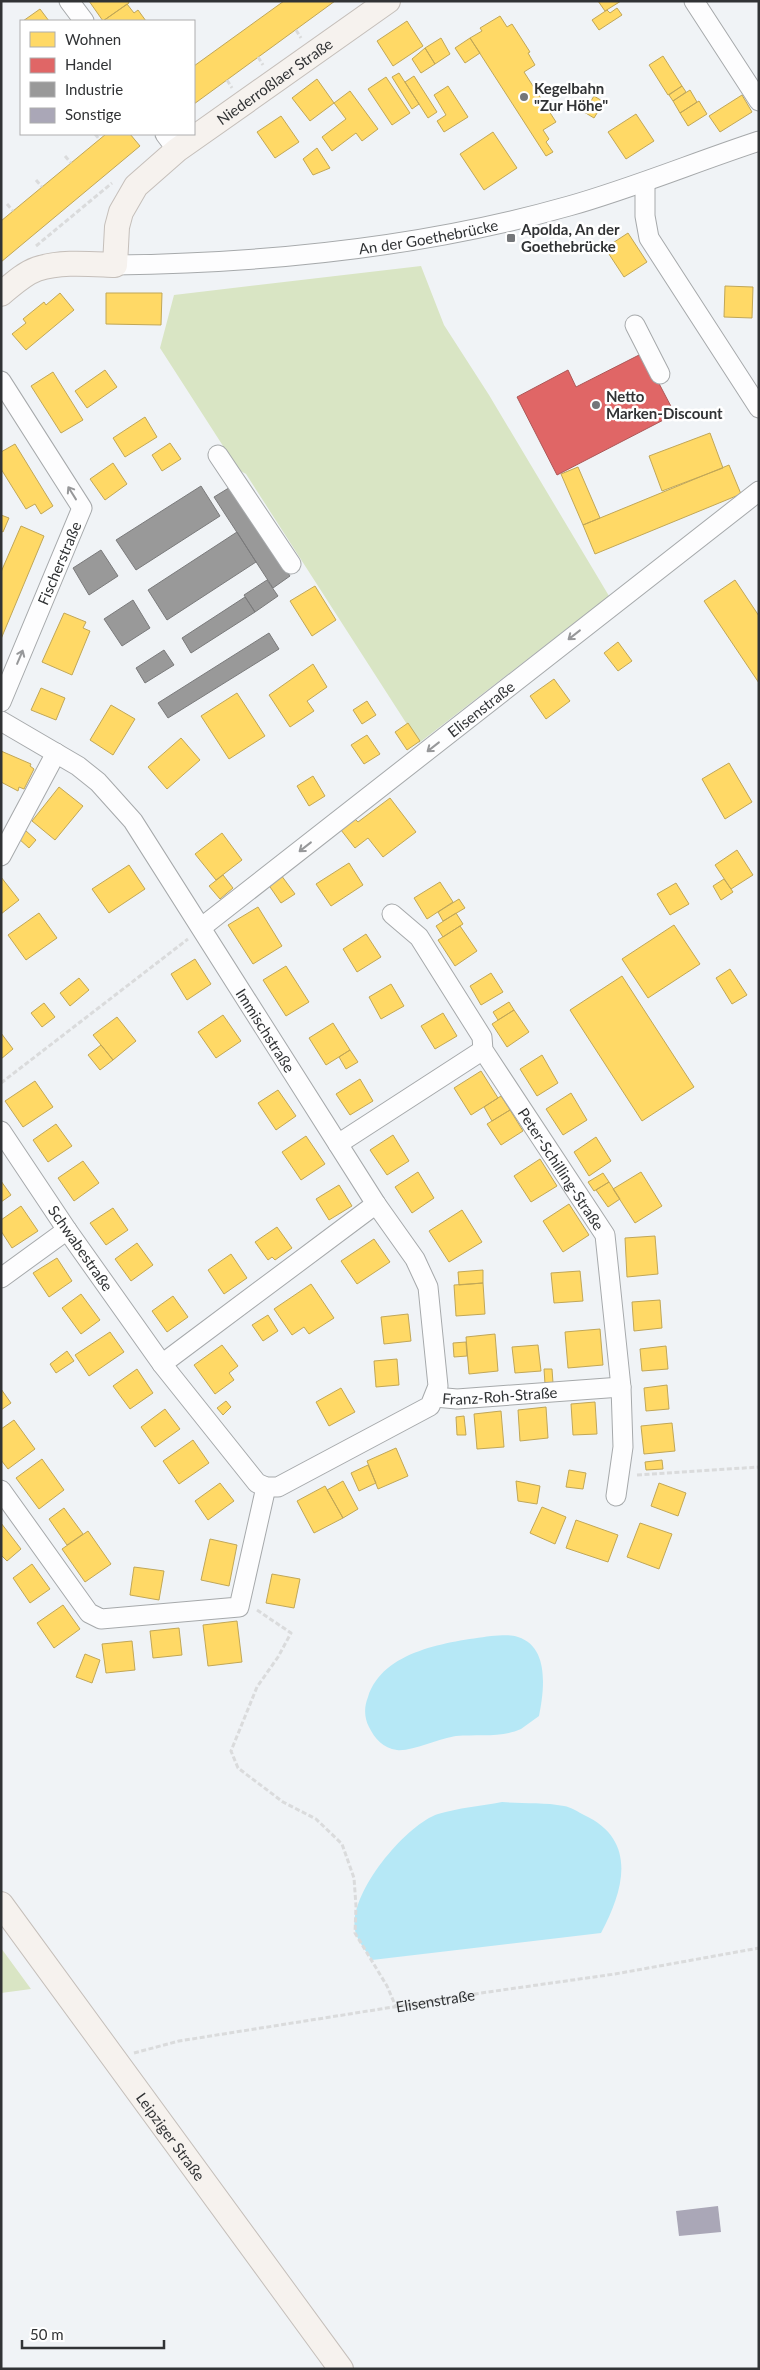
<svg xmlns="http://www.w3.org/2000/svg" width="760" height="2370" font-family="Lato,sans-serif">
<style>
.green{fill:#d9e5c4}
.water{fill:#b6e8f6}
.homes{fill:#ffd966;stroke:#c1a757}
.shops{fill:#e06666;stroke:#ac5757}
.industry{fill:#999;stroke:#7a7a7b}
.building{fill:#aaa7b7}
.lines{fill:none;stroke-linecap:round;stroke-linejoin:round}
.minor-casing{stroke:#a6a9ab;stroke-width:21}
.major-casing{stroke:#c5bfba;stroke-width:26}
.path{stroke:#dadbdc;stroke-width:3;stroke-dasharray:5 2.5;stroke-linecap:butt}
.minor{stroke:#fdfdfe;stroke-width:19}
.major{stroke:#f6f2ee;stroke-width:24}
.oneway{stroke:#97989a}
.poi-dot{fill:#747679;stroke:#fff;stroke-width:2}
.labels{text-anchor:middle;dominant-baseline:central;stroke-width:5;stroke-linejoin:round;paint-order:stroke}
.street-label{font-size:15px;fill:#313335;stroke:#fff}
.poi-label{font-size:15px;font-weight:bold;fill:#313335;stroke:#fff;text-anchor:start}
</style>
<rect width="100%" height="100%" fill="#f0f3f6"/>
<path class="green" d="M421,266L444,325L489,395L609,596L419,743L246,474L239,470L234,463L160,348L174,295Z
M1,1948L31,1989L1,1993Z"/>
<path class="water" d="M491,1636C499,1636 510,1634 518,1637C550,1647 544,1691 539,1716C533,1720 527,1725 521,1729C501,1738 478,1734 456,1736C441,1738 410,1752 397,1750C383,1748 375,1739 369,1727C364,1717 364,1707 368,1697C383,1650 448,1642 491,1636Z
M502,1802C522,1804 544,1802 564,1806C571,1807 578,1812 584,1815C638,1840 624,1890 601,1933L372,1960C367,1952 359,1943 356,1934C344,1898 405,1825 438,1814C458,1808 481,1806 502,1802Z"/>
<path class="homes" d="M89,1H128L129,3L103,21Z
M284,1H335L194,104V66Z
M598,1H621L605,11Z
M127,4L134,13L138,10L146,21H103Z
M617,8L622,15L599,30L592,20L607,10L610,13Z
M40,9L49,21H23Z
M500,16L507,27L512,24L530,52L528,53L535,65L524,72L556,122L543,130L549,139L546,142L553,152L546,156L470,38L482,31L480,28Z
M407,21L423,46L393,66L377,41Z
M441,38L450,54L435,64L425,48Z
M470,38L480,53L465,63L455,48Z
M425,48L435,64L421,73L412,59Z
M663,56L682,86L668,95L649,65Z
M399,73L419,104L412,109L392,77Z
M414,76L437,112L428,118L405,82Z
M386,77L410,113L392,125L368,89Z
M317,79L334,103L310,121L292,98Z
M448,86L468,117L444,132L437,121L446,115L434,95Z
M682,86L686,92L673,101L669,95Z
M690,90L697,102L680,113L673,101Z
M350,91L378,129L362,141L356,133L332,151L322,137L346,119L334,103Z
M742,95L752,112L720,132L709,116Z
M594,96L604,102L594,118L584,112Z
M699,101L707,114L688,126L680,113Z
M636,114L654,141L626,159L608,132Z
M281,116L299,142L275,158L257,132Z
M493,132L517,168L484,190L460,154Z
M106,134H130L140,146L1,262V221Z
M317,148L330,168L313,175L303,159Z
M628,233L647,262L624,277L605,248Z
M725,286L753,287L752,318L724,317Z
M60,293L74,310L26,350L12,334L26,323L23,319L44,302L46,305Z
M106,293H162L161,325L106,324Z
M105,370L117,387L87,408L75,391Z
M53,372L83,420L61,433L31,386Z
M145,417L157,437L125,457L113,438Z
M710,433L723,468L662,491L649,456Z
M170,443L181,459L162,471L152,455Z
M15,444L53,506L41,514L35,504L26,509L1,469V452Z
M113,463L127,484L105,500L90,479Z
M729,465L741,494L595,554L583,525Z
M578,467L600,518L583,525L561,474Z
M1,515L9,518L3,532L1,531Z
M21,526L44,536L1,639V572Z
M735,580L759,616V683L704,601Z
M315,586L336,620L312,636L290,601Z
M64,613L86,622L83,628L90,631L72,675L42,662Z
M618,642L632,661L618,671L604,653Z
M313,664L327,687L307,701L314,711L290,727L269,695Z
M554,679L570,701L546,719L530,696Z
M41,688L65,698L56,720L31,710Z
M237,693L265,736L229,759L201,716Z
M367,701L376,715L362,724L353,710Z
M111,705L135,719L113,755L90,740Z
M408,723L420,741L407,750L395,732Z
M367,735L380,754L364,764L351,745Z
M181,738L200,760L167,789L148,767Z
M1,751L31,764L30,766L34,769L24,789L19,787L18,791L1,782Z
M729,763L752,802L725,819L702,779Z
M313,776L325,796L309,806L297,786Z
M59,787L83,806L55,840L32,821Z
M390,798L416,832L383,857L368,838L355,848L341,830L355,819L358,822Z
M25,830L36,840L29,848L18,838Z
M222,833L242,860L216,880L195,854Z
M737,850L753,875L731,889L715,865Z
M349,863L363,885L331,906L316,884Z
M129,865L145,889L109,913L92,889Z
M223,875L233,888L220,899L209,886Z
M281,875L295,894L281,903L268,884Z
M1,877L19,900L1,914Z
M724,879L733,892L721,900L713,886Z
M440,882L453,902L427,919L414,898Z
M676,883L689,904L670,915L657,894Z
M459,899L465,908L443,921L438,912Z
M258,907L282,946L253,964L228,925Z
M39,913L57,938L26,960L8,935Z
M456,913L463,924L443,937L436,926Z
M674,925L700,964L648,998L622,959Z
M460,926L477,951L455,966L438,940Z
M366,934L381,957L357,972L343,949Z
M195,959L211,984L187,1000L171,974Z
M286,966L309,1002L286,1016L263,980Z
M730,969L747,995L732,1004L716,978Z
M491,973L503,992L481,1005L470,986Z
M622,976L694,1087L642,1121L570,1010Z
M79,978L89,990L70,1006L60,993Z
M391,984L404,1006L381,1019L369,997Z
M509,1002L514,1010L498,1020L493,1012Z
M44,1003L55,1017L42,1027L31,1013Z
M514,1010L529,1032L507,1047L492,1024Z
M443,1013L457,1036L435,1049L421,1026Z
M223,1015L241,1041L216,1058L198,1032Z
M117,1017L136,1041L113,1060L93,1035Z
M333,1023L350,1050L326,1065L309,1038Z
M1,1033L13,1049L1,1059Z
M101,1045L113,1060L100,1070L88,1055Z
M350,1050L358,1062L346,1069L339,1057Z
M542,1055L558,1083L537,1096L520,1069Z
M481,1071L498,1098L471,1115L454,1088Z
M360,1079L373,1101L350,1115L336,1094Z
M35,1081L53,1107L23,1127L5,1101Z
M278,1090L296,1116L276,1130L258,1103Z
M571,1093L587,1120L563,1135L546,1109Z
M501,1096L510,1110L492,1121L484,1107Z
M510,1110L523,1131L501,1145L487,1124Z
M56,1124L72,1146L48,1162L33,1140Z
M393,1135L409,1161L387,1175L370,1150Z
M306,1136L325,1164L301,1180L282,1152Z
M596,1137L611,1161L589,1176L574,1152Z
M540,1159L557,1186L531,1202L514,1176Z
M83,1161L99,1183L74,1201L58,1178Z
M418,1172L434,1198L412,1213L395,1187Z
M641,1172L662,1206L635,1223L613,1189Z
M603,1173L609,1182L594,1191L588,1182Z
M1,1181L11,1195L1,1202Z
M609,1182L620,1199L608,1207L596,1190Z
M339,1185L352,1206L329,1220L316,1199Z
M569,1204L589,1235L563,1252L543,1221Z
M21,1206L38,1231L12,1248L1,1231V1220Z
M113,1208L128,1230L106,1245L90,1223Z
M462,1210L482,1242L449,1262L429,1231Z
M277,1227L292,1248L275,1260L272,1257L268,1260L255,1242Z
M655,1236L658,1274L627,1277L625,1238Z
M374,1239L390,1262L357,1284L341,1261Z
M137,1243L153,1265L131,1281L115,1259Z
M231,1254L247,1278L224,1294L208,1270Z
M57,1258L72,1281L49,1297L33,1273Z
M483,1270V1283L459,1285L458,1272Z
M580,1271L583,1301L554,1303L551,1273Z
M483,1283L485,1314L456,1316L454,1285Z
M311,1284L334,1318L309,1334L304,1327L292,1335L274,1309Z
M81,1294L100,1320L81,1334L62,1308Z
M173,1296L188,1317L167,1332L152,1311Z
M660,1300L662,1328L634,1331L632,1302Z
M408,1314L411,1341L384,1344L381,1317Z
M268,1315L278,1331L263,1341L252,1325Z
M600,1329L603,1365L568,1368L565,1332Z
M110,1332L124,1352L89,1376L75,1355Z
M495,1334L498,1371L469,1374L466,1337Z
M466,1342L467,1356L454,1357L453,1343Z
M222,1345L238,1366L229,1373L234,1380L215,1394L194,1365Z
M538,1345L541,1371L515,1373L512,1347Z
M666,1346L668,1369L642,1371L640,1349Z
M67,1351L74,1361L56,1373L50,1364Z
M397,1359L399,1385L376,1387L374,1361Z
M137,1369L153,1393L130,1409L113,1386Z
M544,1369H552L553,1383L545,1384Z
M667,1385L669,1409L646,1411L644,1388Z
M341,1388L355,1412L329,1426L316,1402Z
M1,1389L11,1403L1,1410Z
M226,1401L231,1407L223,1415L217,1408Z
M595,1402L597,1434L573,1435L571,1404Z
M546,1407L548,1438L520,1441L518,1410Z
M165,1409L180,1429L155,1447L141,1427Z
M501,1411L504,1447L477,1449L474,1414Z
M464,1416L466,1435H457L456,1417Z
M14,1420L35,1449L8,1469L1,1460V1429Z
M672,1423L675,1451L644,1454L641,1426Z
M193,1440L209,1463L179,1484L163,1461Z
M396,1448L408,1476L378,1489L367,1461Z
M42,1459L64,1490L39,1509L16,1478Z
M662,1460L663,1469L646,1470L645,1462Z
M368,1465L376,1483L359,1491L351,1473Z
M569,1470L586,1473L583,1489L566,1487Z
M343,1481L358,1509L343,1518L327,1490Z
M516,1481L540,1486L537,1504L518,1501Z
M220,1483L234,1501L208,1520L195,1501Z
M659,1483L686,1493L678,1516L651,1506Z
M325,1486L343,1518L314,1533L297,1501Z
M542,1507L566,1517L555,1544L530,1533Z
M64,1508L83,1534L67,1545L49,1519Z
M576,1520L618,1535L608,1562L566,1548Z
M1,1523L21,1549L7,1561L1,1555Z
M640,1523L672,1534L659,1569L627,1557Z
M88,1531L111,1564L85,1582L62,1549Z
M210,1539L237,1545L229,1586L201,1580Z
M32,1564L50,1589L30,1603L13,1578Z
M134,1567L164,1571L159,1600L130,1595Z
M272,1574L300,1579L294,1608L266,1603Z
M63,1605L80,1629L54,1648L37,1623Z
M237,1621L242,1662L208,1666L203,1625Z
M179,1628L182,1655L153,1658L150,1631Z
M132,1641L135,1670L106,1673L102,1644Z
M85,1654L100,1660L92,1683L76,1677Z"/>
<path class="shops" d="M643,353L675,414L557,475L517,397L568,370L576,387Z"/>
<path class="industry" d="M201,486L220,516L136,570L116,540Z
M232,486L290,576L273,588L214,497Z
M237,532L256,562L167,620L148,590Z
M101,550L118,576L89,595L73,568Z
M267,580L278,596L255,612L244,595Z
M245,597L255,612L191,653L182,638Z
M133,600L150,628L122,646L104,619Z
M269,633L279,649L168,718L158,703Z
M164,650L174,665L145,683L136,668Z"/>
<path class="building" d="M718,2206L721,2232L679,2236L676,2211Z"/>
<g class="lines">
<g class="minor-casing">
<g id="minor">
<path d="M69,1L84,21"/>
<path d="M694,1L759,101"/>
<path d="M165,134L177,150"/>
<path d="M645,184V216L649,238L759,408"/>
<path id="s2" d="M115,265C268,263 421,248 569,206C633,188 695,162 759,141"/>
<path d="M635,325L660,374"/>
<path d="M1,381L82,508L1,702"/>
<path d="M218,455L291,564"/>
<path id="s3" d="M1,721L78,766L98,782L133,821L376,1204L415,1259L428,1287L438,1386L430,1406L278,1487H266L257,1483L162,1364L67,1230L1,1131"/>
<path d="M1,856L56,753"/>
<path id="s4" d="M392,914L419,937L482,1037L483,1050L605,1235L621,1387L623,1447L616,1496"/>
<path id="s5" d="M202,927L759,491"/>
<path d="M338,1144L483,1050"/>
<path d="M1,1278L67,1230"/>
<path d="M162,1364L376,1204"/>
<path id="s6" d="M435,1397L457,1399L621,1387"/>
<path d="M1,1490L89,1613L101,1619L239,1607L266,1487"/>
</g>
</g>
<g class="major-casing">
<g id="major">
<path id="s7" d="M1,294C12,285 23,274 37,269C61,261 90,264 115,265L117,227L121,212L136,186L177,150L388,1"/>
<path id="s8" d="M1,1904L341,2369"/>
</g>
</g>
<g class="path">
<path d="M296,30L301,38"/>
<path d="M258,57L263,65"/>
<path d="M227,80L232,88"/>
<path d="M95,134L99,139"/>
<path d="M65,156L71,163"/>
<path d="M36,180L42,187"/>
<path d="M7,204L13,211"/>
<path d="M36,246L112,183"/>
<path d="M1,1083L188,939"/>
<path d="M637,1475L759,1467"/>
<path d="M257,1610L291,1633L278,1657L257,1687L231,1751L238,1768L283,1802L316,1819L342,1844L354,1878L356,1906L355,1933L387,1986L396,2007"/>
<path id="s1" d="M134,2053L179,2041L488,1992L615,1974L759,1948"/>
</g>
<use href="#minor" class="minor"/>
<use href="#major" class="major"/>
</g>
<defs><path id="oneway-shaft" d="M-6 0H5M1.5-3L5.5 0L1.5 3" fill="none" stroke-width="1.6" stroke-linecap="round" stroke-linejoin="round" transform="scale(1.25)"/></defs>
<g class="oneway">
<use href="#oneway-shaft" transform="translate(72 493) rotate(-122)"/>
<use href="#oneway-shaft" transform="translate(574 635) rotate(142)"/>
<use href="#oneway-shaft" transform="translate(20 657) rotate(-67)"/>
<use href="#oneway-shaft" transform="translate(433 747) rotate(142)"/>
<use href="#oneway-shaft" transform="translate(305 847) rotate(142)"/>
</g>
<g class="poi-dot">
<circle cx="524" cy="97" r="5"/>
<rect x="506" y="233" width="10" height="10" rx="2.5"/>
<circle cx="596" cy="405" r="5"/>
</g>
<g class="labels">
<g class="street-label">
<text stroke="none"><textPath href="#s7" startOffset="380">Niederroßlaer Straße</textPath></text>
<text stroke="none"><textPath href="#s2" startOffset="315">An der Goethebrücke</textPath></text>
<text transform="translate(59 563) rotate(-67)">Fischerstraße</text>
<text stroke="none"><textPath href="#s5" startOffset="354">Elisenstraße</textPath></text>
<text stroke="none"><textPath href="#s3" startOffset="415">Immischstraße</textPath></text>
<text stroke="none"><textPath href="#s4" startOffset="309">Peter-Schilling-Straße</textPath></text>
<text transform="translate(81 1248) rotate(55)">Schwabestraße</text>
<text stroke="none"><textPath href="#s6" startOffset="65">Franz-Roh-Straße</textPath></text>
<text stroke="none"><textPath href="#s1" startOffset="306">Elisenstraße</textPath></text>
<text stroke="none"><textPath href="#s8" startOffset="288">Leipziger Straße</textPath></text>
</g>
<g class="poi-label">
<text x="534" y="88">Kegelbahn<tspan x="534" dy="17">"Zur Höhe"</tspan></text>
<text x="521" y="229">Apolda, An der<tspan x="521" dy="17">Goethebrücke</tspan></text>
<text x="606" y="396">Netto<tspan x="606" dy="17">Marken-Discount</tspan></text>
</g>
</g>
<rect width="760" height="2370" fill="none" stroke="#313335" stroke-width="5"/>
<rect x="20" y="20" width="175" height="115" fill="#ffffff" stroke="#adadae"/>
<rect x="30" y="32" width="25" height="15" fill="#ffd966" stroke="#adadae"/>
<text x="65" y="45" font-size="15" fill="#313335">Wohnen</text>
<rect x="30" y="58" width="25" height="15" fill="#e06666" stroke="#adadae"/>
<text x="65" y="70" font-size="15" fill="#313335">Handel</text>
<rect x="30" y="82" width="25" height="15" fill="#999999" stroke="#adadae"/>
<text x="65" y="95" font-size="15" fill="#313335">Industrie</text>
<rect x="30" y="108" width="25" height="15" fill="#aaa7b7" stroke="#adadae"/>
<text x="65" y="120" font-size="15" fill="#313335">Sonstige</text>
<path d="M22 2340v8h142v-8" fill="none" stroke="#313335" stroke-width="2.5"/>
<text x="30" y="2340" font-size="15" fill="#313335" stroke="#ffffff" stroke-width="4" paint-order="stroke">50 m</text>
</svg>
